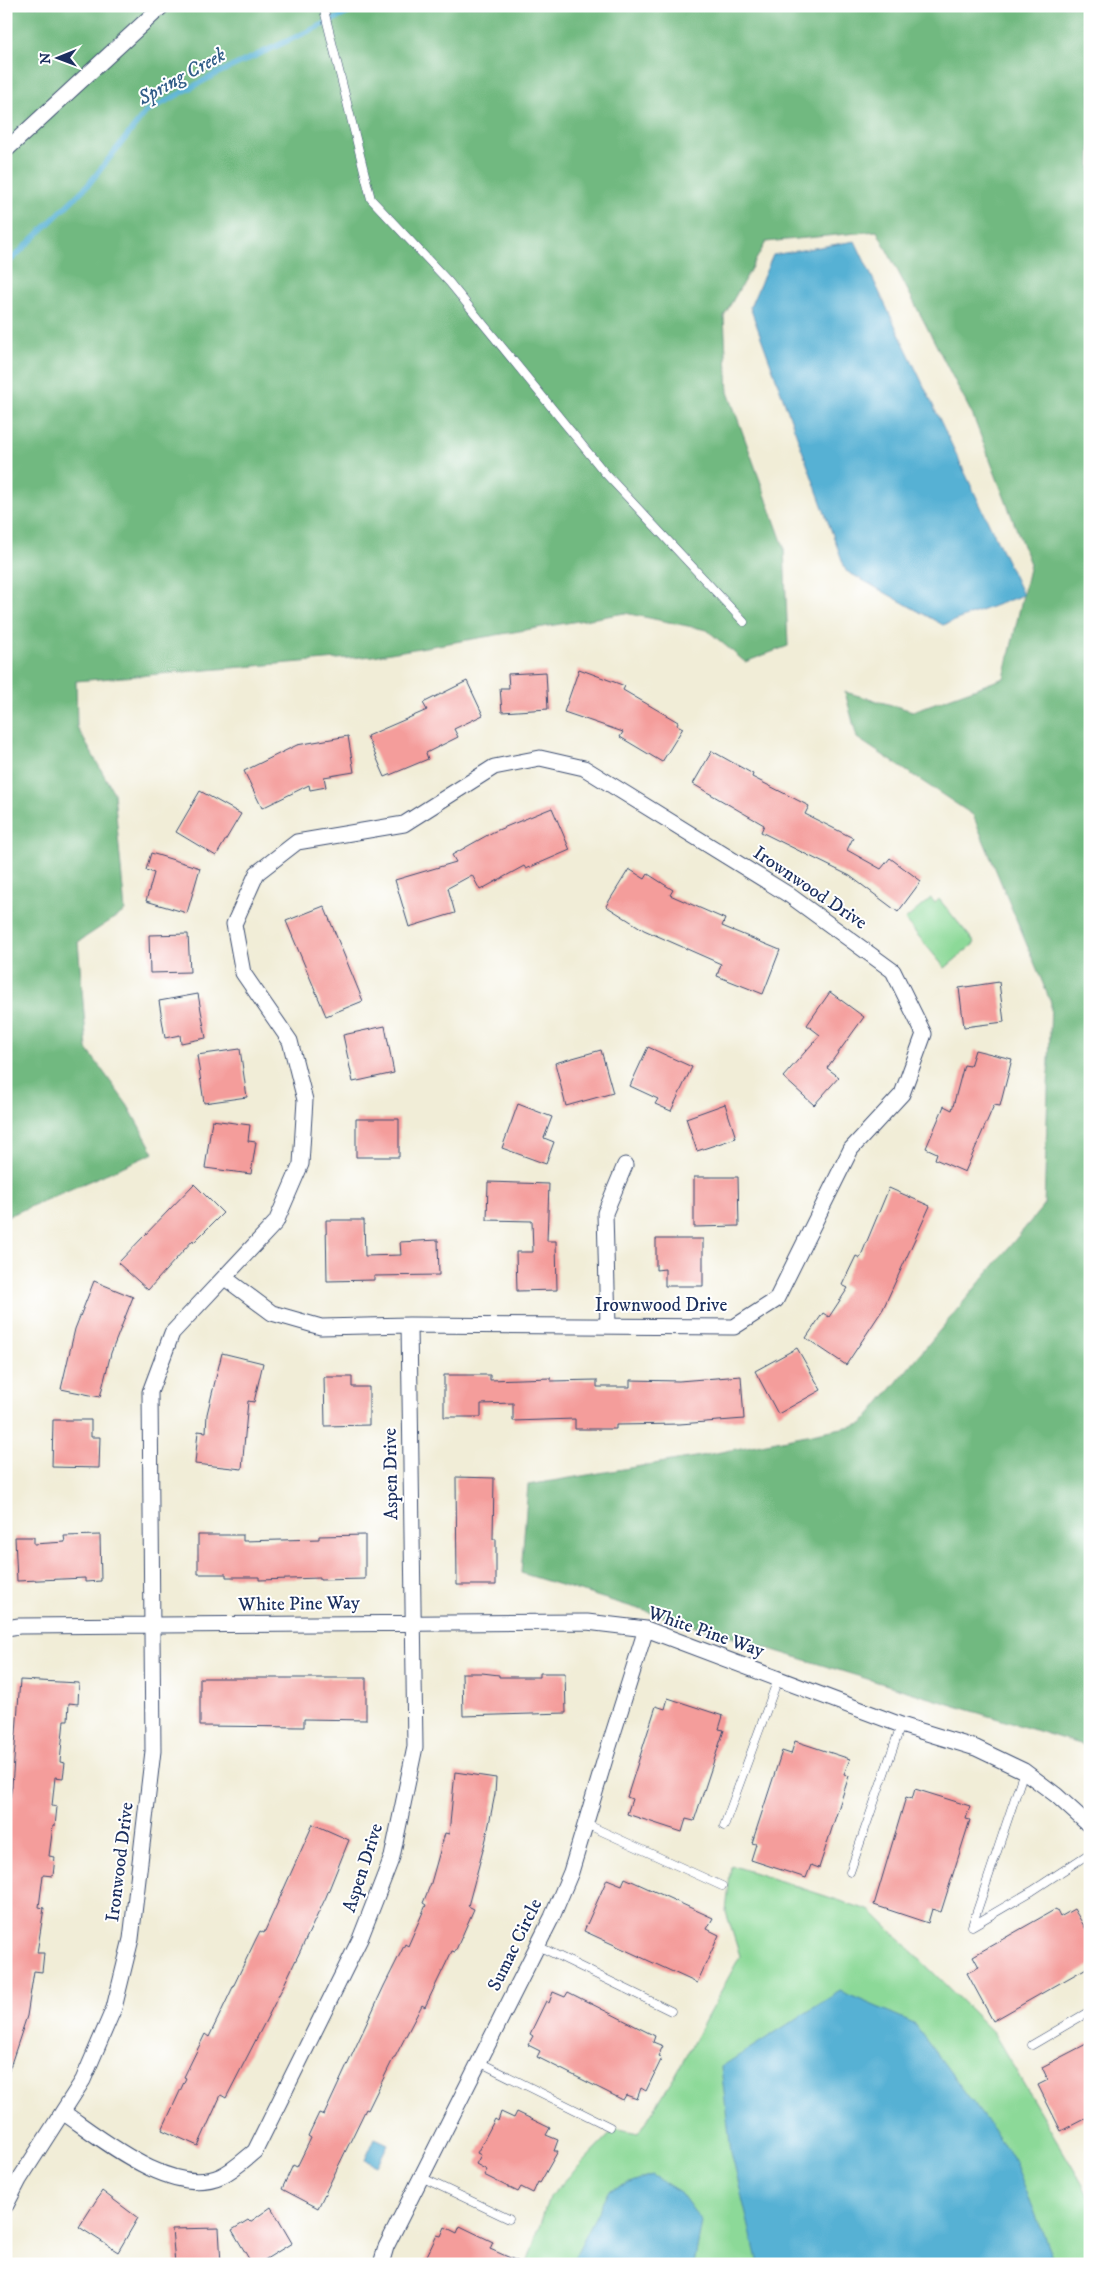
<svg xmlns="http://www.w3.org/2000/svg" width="1096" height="2270" font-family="'IM FELL DW Pica',serif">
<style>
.green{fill:#8cd998;stroke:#54847b}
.forest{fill:#71b980;stroke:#46746f}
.water{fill:#56b1d4;stroke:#387099}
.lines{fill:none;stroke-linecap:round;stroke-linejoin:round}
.stream{stroke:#56b1d4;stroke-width:5.5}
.building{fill:#f49d9b}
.service-casing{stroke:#3b4c70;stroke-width:9}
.minor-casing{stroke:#3b4c70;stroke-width:17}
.service{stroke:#fff;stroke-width:8}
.minor{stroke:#fff;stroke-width:15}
.labels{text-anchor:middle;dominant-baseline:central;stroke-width:4;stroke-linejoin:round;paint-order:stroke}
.street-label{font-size:19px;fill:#1b2f5e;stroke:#fff}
.water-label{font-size:20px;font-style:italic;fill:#305c87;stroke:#fff}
</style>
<rect width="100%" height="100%" fill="#fff"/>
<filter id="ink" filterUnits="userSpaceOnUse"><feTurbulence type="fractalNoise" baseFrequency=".02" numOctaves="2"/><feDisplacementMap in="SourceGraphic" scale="10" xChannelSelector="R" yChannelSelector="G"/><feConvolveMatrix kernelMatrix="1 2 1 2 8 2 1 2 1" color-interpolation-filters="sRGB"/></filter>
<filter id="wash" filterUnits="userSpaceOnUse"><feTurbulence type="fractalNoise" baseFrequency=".0096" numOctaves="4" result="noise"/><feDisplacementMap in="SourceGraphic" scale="20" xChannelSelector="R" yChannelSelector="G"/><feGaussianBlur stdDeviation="1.12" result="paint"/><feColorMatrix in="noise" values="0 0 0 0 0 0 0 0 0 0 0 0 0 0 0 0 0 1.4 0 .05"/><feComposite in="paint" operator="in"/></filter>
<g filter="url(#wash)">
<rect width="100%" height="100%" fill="#f1edd7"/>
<path class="green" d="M931,898L935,903L939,899L975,943L945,968L905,920Z
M731,1865L871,1911L993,2032L1083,2185L1090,2200V2264H527L549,2197L615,2129L638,2134L675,2076L740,1956L726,1912Z"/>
<path class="forest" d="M6,6H1090V1747L521,1573L528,1485L701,1456L862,1424L1044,1205L1051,1003L973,815L857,738L845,692L913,711L1004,678L1030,564L973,416L877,231L766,242L724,316L728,392L784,547L788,646L745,662L707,630L625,613L373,656L76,681L77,727L114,793L125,911L78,942L87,1049L128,1106L154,1153L6,1217Z"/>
<path class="water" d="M855,241L1023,595L943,625L846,571L750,307L773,255Z
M840,1991L914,2023L1013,2157L1055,2264H758L731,2152L721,2067Z
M375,2138L388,2144L377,2166L365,2160Z
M652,2175L680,2192L702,2222L694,2264H571L609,2190Z"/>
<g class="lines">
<path class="stream" d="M6,265L88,185L146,112L216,74L352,11L367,6"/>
</g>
<g id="blocks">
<path class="building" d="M579,669L625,686L623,690L678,722L677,725L683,728L662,762L620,737L623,732L564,712Z
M546,672L548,709L502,712L500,688H509L508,674Z
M467,681L483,715L454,729L458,737L426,753L428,759L385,777L367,736L427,710L423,703Z
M348,736L354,772L324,777L326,787L310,790L309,785L262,808L244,771L297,745Z
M712,751L753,774L752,777L809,806L805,814L853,838L847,850L881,869L890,858L921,881L898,912L850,876L761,832L764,825L693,784Z
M200,791L241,814L216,856L176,832Z
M552,808L570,850L526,869L524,866L480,890L472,875L448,888L455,913L409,927L395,880L456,862L452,855L493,832Z
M151,853L200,868L187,913L146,901L154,873L146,870Z
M629,869L645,879L648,874L673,890L670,895L725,919L722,926L780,950L763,994L717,976L721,964L644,930L606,906Z
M324,906L363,1001L326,1016L286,921Z
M188,934L190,972L150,973L149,935Z
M999,982L1004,1022L964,1027L959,988Z
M830,992L864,1017L827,1068L839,1077L814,1105L783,1077L820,1035L807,1025Z
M198,994L206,1038L181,1043L180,1035L165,1038L159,1001Z
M385,1026L394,1073L353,1082L343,1035Z
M648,1047L692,1067L671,1111L655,1104L658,1099L630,1086Z
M240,1049L247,1097L204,1103L197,1055Z
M601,1050L613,1093L566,1106L555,1063Z
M975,1050L1012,1059L1000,1106L994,1105L965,1172L935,1159L937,1153L926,1148L944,1106L952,1110L964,1065L970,1066Z
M518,1104L552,1117L544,1138L554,1142L546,1164L502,1148Z
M725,1104L736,1138L697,1151L686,1118Z
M356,1119H399V1157H356Z
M212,1120L250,1125L248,1141L256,1142L251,1174L205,1168Z
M694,1177H738L739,1226L694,1227Z
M488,1182L549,1184L547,1241H556L557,1290L517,1291L516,1252H533L532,1221L487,1220Z
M194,1184L223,1213L194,1242L193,1240L148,1290L118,1263Z
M889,1188L930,1206L883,1309L846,1365L806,1338L823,1313L829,1317L848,1288L842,1285L856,1256L860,1258Z
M326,1220H364L365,1256L401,1255L400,1242L438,1240L439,1275L374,1276V1280L327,1281Z
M656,1239H703V1286H665V1269L656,1270Z
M94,1281L133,1297L111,1353L100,1397L61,1389L75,1329Z
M797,1348L821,1390L778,1414L755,1371Z
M222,1353L263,1363L254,1402L248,1401L242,1469L195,1464L198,1431L206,1432L207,1414Z
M444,1375H490V1380L551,1378V1381L597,1380V1387H630V1380L679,1381L741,1376L744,1419L680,1424L616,1425V1429H575V1419L513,1421V1403L481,1404V1417H444Z
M324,1377H352V1387H369V1425L325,1426Z
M53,1420H91V1437H100L99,1468L52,1467Z
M456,1477L494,1478L493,1539H496V1585H457Z
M100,1535L101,1581L85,1582V1578L17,1581L15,1537H34V1544L65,1542L64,1536Z
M198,1535H243V1541L319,1539V1536L365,1535V1579L320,1580V1578L259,1580V1577H226V1574H198Z
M462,1673H482L499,1675V1677H540V1673H565L566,1713L463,1716Z
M200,1678H366V1720L304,1719V1727L200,1726Z
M20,1680L79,1683L78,1704L69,1703L68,1720H64L60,1762L65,1763L63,1778L55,1777L52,1806L57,1807L55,1826H53L49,1856L55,1857L53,1876L43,1875L39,1907L44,1908L37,1953H44L42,1972L34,1971L27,2016L9,2070L6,2069V1797H10L12,1786Z
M668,1698L723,1716L719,1729L724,1730L694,1821L686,1819L682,1832L627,1814L632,1799L627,1797L656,1706L665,1709Z
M795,1741L850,1759L844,1774L849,1776L819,1868L811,1865L806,1878L751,1860L756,1844L752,1843L782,1751L791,1754Z
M455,1772L496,1778L495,1794L486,1839L468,1906L474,1909L455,1952L452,1951L425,2007L422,2005L395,2057H394L368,2110L366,2109L318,2208L282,2189L293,2165L297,2167L311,2138L308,2136L319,2113L324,2115L384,1986L405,1944L408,1946L426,1905L423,1903L431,1883L445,1833L449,1834Z
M915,1789L970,1806L966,1819L970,1820L941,1912L932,1909L928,1923L874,1905L906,1797L912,1799Z
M313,1824L349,1840L326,1897L281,1991L226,2098L221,2095L198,2146L162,2130L186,2078L184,2077L205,2034L209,2037L255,1941L260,1931L264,1933Z
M625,1878L713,1918L707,1929L719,1935L697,1983L584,1931L607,1879L622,1885Z
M1056,1909L1060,1917L1074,1909L1090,1936V1966L993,2021L967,1973L979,1967L973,1956Z
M553,1992L565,1997L568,1992L655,2036L653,2042L663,2046L658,2056L662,2058L646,2091L641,2088L637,2099L626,2095L623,2100L537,2057L540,2051L528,2045L533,2036L530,2034L546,2001L549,2003Z
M1090,2042V2116L1061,2131L1038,2085L1048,2080L1042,2067Z
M501,2112L514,2118L517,2112L550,2128L546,2135L558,2140L554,2151H558L540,2183L538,2182L533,2193L521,2187L518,2192L484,2175L487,2170L476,2164L481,2155L477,2153L495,2119L498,2121Z
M102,2191L138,2218L118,2252L79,2227Z
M271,2207L292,2243L258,2264H252L232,2230L248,2220L250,2222Z
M460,2226L493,2242L490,2249L524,2264H423L437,2235L441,2236L445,2227L457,2233Z
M219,2228L221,2264H175L172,2229Z"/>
</g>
</g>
<g filter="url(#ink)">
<use href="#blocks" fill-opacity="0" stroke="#3b4c70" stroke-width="1"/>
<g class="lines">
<g class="service-casing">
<path id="service" d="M323,6L371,199L449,282L605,473L744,622
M1024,1771L972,1926L1032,1891L1090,1853
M586,1824L722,1886
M724,1826L778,1679
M850,1872L901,1725
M538,1946L671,2011
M1032,2045L1090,2011
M479,2062L610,2127
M421,2177L509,2219"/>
</g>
<g class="minor-casing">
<path id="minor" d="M6,150L162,6
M608,1326L605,1213L625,1165
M6,1628L19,1626L587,1622L646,1629L901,1725L976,1748L1024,1771L1056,1795L1090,1826
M64,2113C102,2139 173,2198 221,2176C234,2170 244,2160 255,2151L360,1939L392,1857L415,1747L409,1325
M6,2205L19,2180L83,2080L114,2008L131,1939L153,1751L150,1392L172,1333L276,1222L301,1164L305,1100L290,1041L243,973L234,924L257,873L297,842L404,824L494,767L540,758L584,768L789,895L893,971L924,1034L902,1094L851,1149L776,1300L734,1327L409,1325L321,1327L272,1313L225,1278
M381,2264L386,2247L552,1917L571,1872L605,1759L646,1629"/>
</g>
<use href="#service" class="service"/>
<use href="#minor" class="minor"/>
</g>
</g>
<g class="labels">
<g class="street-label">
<text transform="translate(810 888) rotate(34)">Irownwood Drive</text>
<text x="661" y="1305">Irownwood Drive</text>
<text transform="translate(391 1474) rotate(-91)">Aspen Drive</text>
<text transform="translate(299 1604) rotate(-1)">White Pine Way</text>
<text transform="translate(706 1632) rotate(19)">White Pine Way</text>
<text transform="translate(120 1862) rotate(-83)">Ironwood Drive</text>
<text transform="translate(363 1868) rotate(-72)">Aspen Drive</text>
<text transform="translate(515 1945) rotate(-64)">Sumac Circle</text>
</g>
<g class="water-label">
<text transform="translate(182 77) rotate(-29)">Spring Creek</text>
</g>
</g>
<rect width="1096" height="2270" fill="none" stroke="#fff" stroke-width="25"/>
<g transform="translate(58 58) rotate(269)" stroke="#ffffff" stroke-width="4" paint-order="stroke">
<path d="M0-4L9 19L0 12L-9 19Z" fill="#1b2f5e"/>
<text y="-8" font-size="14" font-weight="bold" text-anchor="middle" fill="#1b2f5e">N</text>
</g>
</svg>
